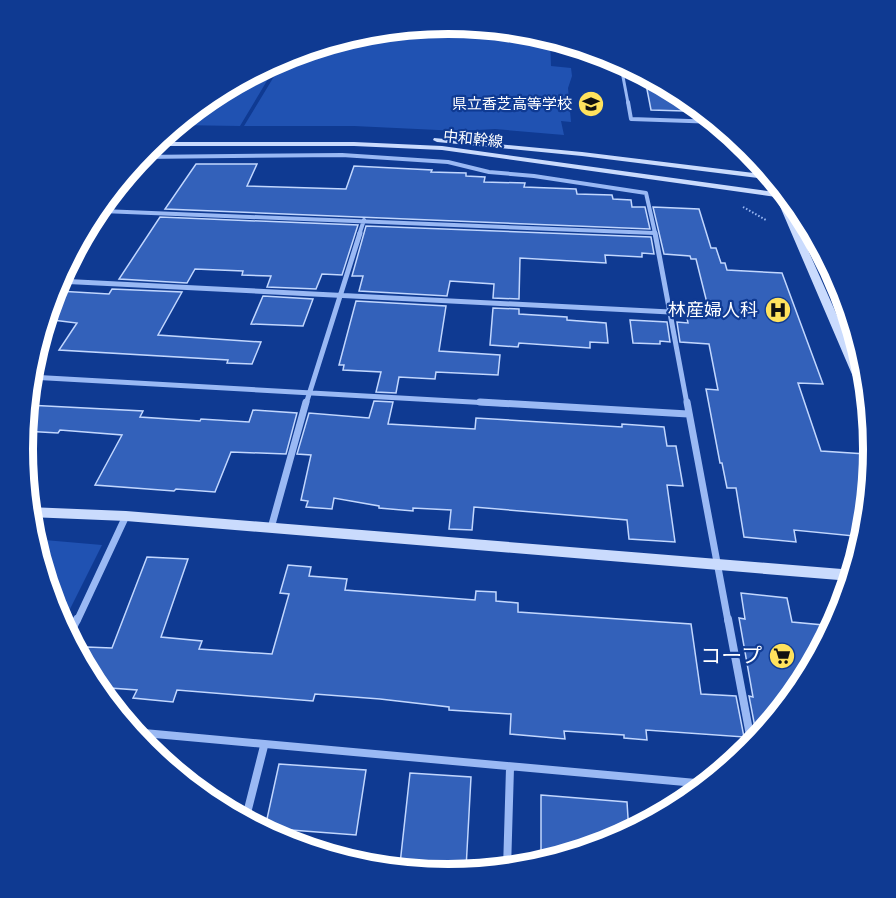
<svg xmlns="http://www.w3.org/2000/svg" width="896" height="898" font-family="'Nunito Sans','Noto Sans JP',sans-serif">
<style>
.green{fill:#2052b2}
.building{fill:#3361ba;stroke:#c2d7fe;stroke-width:1.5}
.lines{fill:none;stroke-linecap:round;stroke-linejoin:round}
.path{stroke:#9ab9f4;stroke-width:2;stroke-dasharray:1.5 2;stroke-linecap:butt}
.street-far4{stroke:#9ab9f4;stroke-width:3}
.street-far3{stroke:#9ab9f4;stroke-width:4}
.street-far2{stroke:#9ab9f4;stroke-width:5}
.street-far1{stroke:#9ab9f4;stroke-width:7}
.street{stroke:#9ab9f4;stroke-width:8}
.secondary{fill:#cadbfd;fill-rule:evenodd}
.labels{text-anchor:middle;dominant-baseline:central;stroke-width:4.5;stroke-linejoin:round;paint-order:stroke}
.far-poi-label{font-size:15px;fill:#fff;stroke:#0f3a92;text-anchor:end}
.far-street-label{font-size:15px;fill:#fff;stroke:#0f3a92}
.poi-label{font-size:18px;fill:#fff;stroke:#0f3a92;text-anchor:end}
.near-poi-label{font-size:21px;fill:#fff;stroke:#0f3a92;text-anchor:end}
.rim{fill:none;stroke:#fff;stroke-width:8}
</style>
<rect width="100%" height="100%" fill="#0f3a92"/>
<path class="green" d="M390,29L538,34L550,37L551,66L571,68L572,76L568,88L571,122L561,121L564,135L495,129L459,131L354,126H244L287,55L365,32Z
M280,59L240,126L175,125L212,95Z
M33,539L102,545L62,625L55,612Z"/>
<path class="building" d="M644,74L678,92L684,111L651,110Z
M196,164H257L247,186L346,189L354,166L432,170L431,172L466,173V176L485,177L484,182L525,183L524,187L576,189L577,194L612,195L613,199L631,200L632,207H645L650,229L165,209Z
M653,207L699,209L711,248H716L721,263H725L727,270L782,273L823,384L798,383L821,451L866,454L872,468L869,491L859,490L867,515L864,537L794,530L796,542L744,537L736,488H727L722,463H720L706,389L718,390L709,344L680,342L677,322L688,323L686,313L710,315L696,259H691L690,256L664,254Z
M160,217L358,225L342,275L322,274L316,289L267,287L271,276L242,275L243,271L195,269L187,283L119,279Z
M366,226L651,237L654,254L642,253V257L605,255L606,263L520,258L519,299L493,298L494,284L450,281L447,296L359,291L363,276H352Z
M112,289L182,292L158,335L261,342L252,364L227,363L228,360L59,350L77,323L45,319L50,301L58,291L109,294Z
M263,296L313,299L303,326L251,324Z
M356,301L446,306L439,351L500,355L498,375L436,372L435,379L399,377L396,393L376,392L381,372L343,370L344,365H339Z
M493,308L519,309V314L567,317V320L606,323L608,343L590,342V348L519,343L518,347L490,345Z
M630,320L667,322L670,342L660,341V344L633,343Z
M374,401L393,402L388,424L475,429L476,418L622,427V424L664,427L667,446H676L683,486L667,485L675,542L629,539L627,520L474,507L472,530L449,529L451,510L413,508V511L379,508V506L334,498L332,509L306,507L308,501L301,500L311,455L297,454L309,413L369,418Z
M27,405L143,411L140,417L200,421L201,419L249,422L253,410L297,413L286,454L231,452L215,492L176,489L174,491L95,485L122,435L60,430L58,433L24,431Z
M147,557L188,559L161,637L202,641L199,649L272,654L289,594L280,593L288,565L311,567L309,576L347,579L345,590L475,600L476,591L496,592V601L518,603V612L691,624L701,694L736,696L744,737L646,730L647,740L624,738V735L564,731L565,739L510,734L511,714L449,710V707L380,699L315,694L313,701L177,690L173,702L133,698L137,690L96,687L81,661L87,647L112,648Z
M741,593L787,598L792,622L834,626L802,686L759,738H757L749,696L753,697L739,618L745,619Z
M279,764L366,770L356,835L265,828Z
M410,773L471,777L466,869L400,864Z
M541,795L627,802L629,833L611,842L556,859L541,857Z"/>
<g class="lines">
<path class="path" d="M743,207L766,220"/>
<path class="street-far4" d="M620,61L628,103"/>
<path class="street-far3" d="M628,102L631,119L718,122
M140,157L342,155L448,162L489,172L534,176L646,193L655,233
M102,211L115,188
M92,216L102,211L655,233V235
M359,235L364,220"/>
<path class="street-far2" d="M655,233L687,404
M58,281L670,312
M30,377L507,404
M306,404L360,233"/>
<path class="street-far1" d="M480,402L688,414
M687,402L728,621
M271,528L306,402
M77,621L126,516"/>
<path class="street" d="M728,619L752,746
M69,637L77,619
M133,732L707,784
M245,821L264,746
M507,869L510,768"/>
<path class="secondary" d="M434,138L582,152L771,175L775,180L582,156L437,142L433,140Z
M155,142H354L442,146L774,192V187H780L783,193H786L790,198H785L867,383L869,404L863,400L776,197L442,150L354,146H150Z
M28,507L126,511L854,570L851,581L126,521L29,517Z"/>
</g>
<defs>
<g id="school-disc" transform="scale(1.35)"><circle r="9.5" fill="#ffe25d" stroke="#0f3a92"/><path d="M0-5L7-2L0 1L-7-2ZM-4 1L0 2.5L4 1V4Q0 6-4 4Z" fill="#111"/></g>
<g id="hospital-disc" transform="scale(1.35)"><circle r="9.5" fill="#ffe25d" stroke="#0f3a92"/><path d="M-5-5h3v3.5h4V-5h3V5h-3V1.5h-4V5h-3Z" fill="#111"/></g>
<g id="supermarket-disc" transform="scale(1.35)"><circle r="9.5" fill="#ffe25d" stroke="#0f3a92"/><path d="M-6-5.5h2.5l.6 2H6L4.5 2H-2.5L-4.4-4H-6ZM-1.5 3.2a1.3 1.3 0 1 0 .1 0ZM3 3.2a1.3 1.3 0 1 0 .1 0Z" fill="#111"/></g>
</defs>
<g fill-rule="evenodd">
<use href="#school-disc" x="591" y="104"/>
<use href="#hospital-disc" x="778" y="310"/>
<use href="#supermarket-disc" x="782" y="656"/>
</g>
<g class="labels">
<g class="far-poi-label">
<text x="572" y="104">県立香芝高等学校</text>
</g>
<g class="far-street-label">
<text transform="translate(473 139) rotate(6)">中和幹線</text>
</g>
<g class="poi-label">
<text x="758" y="310">林産婦人科</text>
</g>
<g class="near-poi-label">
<text x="762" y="656">コープ</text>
</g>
</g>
<path d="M0 0H896V898H0ZM33 449a415 415 0 1 1 830 0a415 415 0 1 1-830 0Z" fill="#0f3a92" fill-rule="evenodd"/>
<path class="rim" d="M33 449a415 415 0 1 1 830 0a415 415 0 1 1-830 0Z"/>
</svg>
